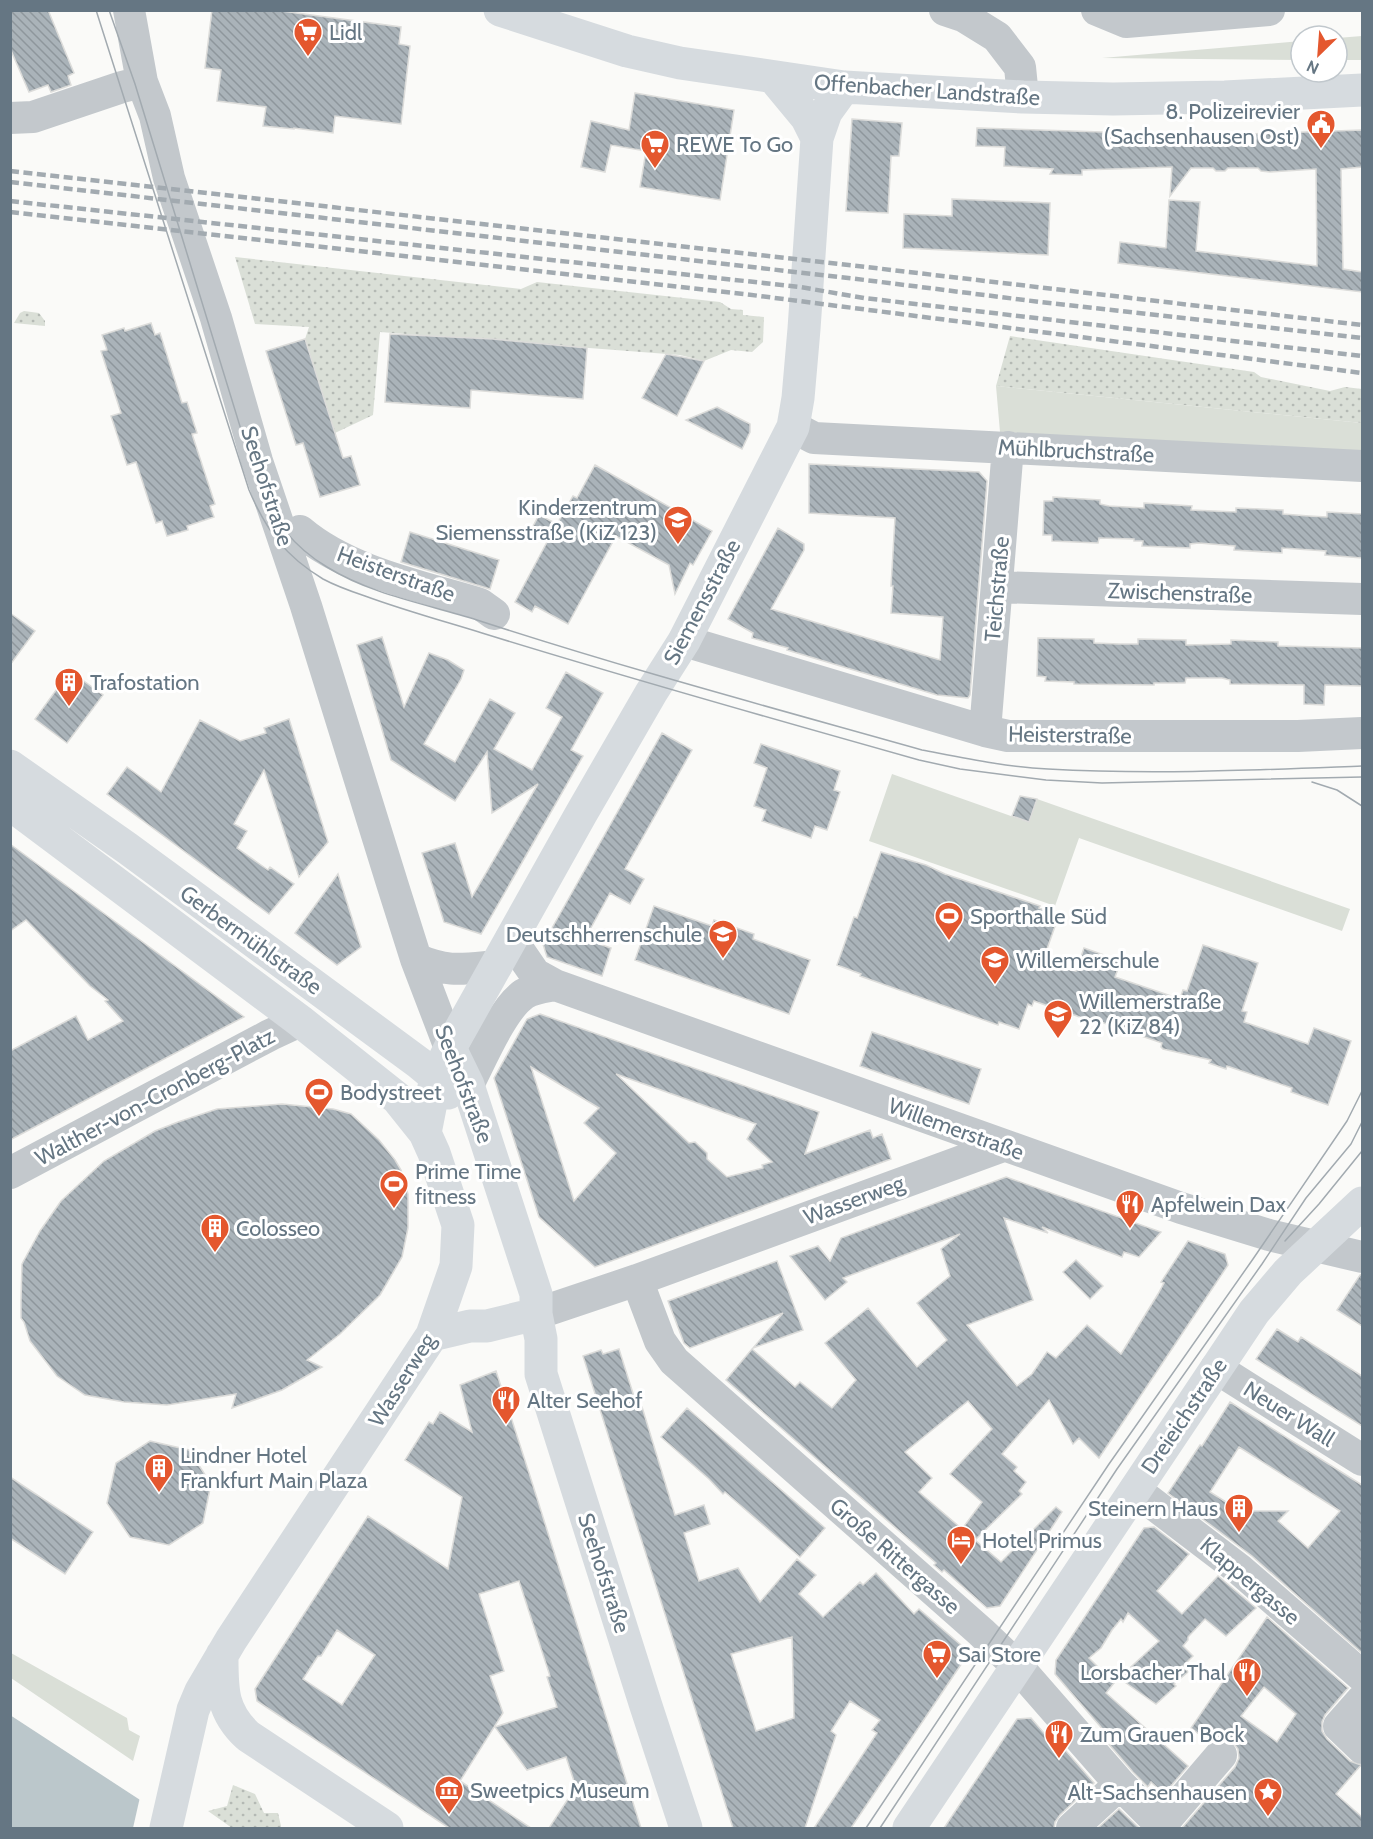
<svg xmlns="http://www.w3.org/2000/svg" width="1373" height="1839" font-family="Cabin,sans-serif">
<style>
.grass{fill:url(#grass-dots)}
.green{fill:#dadfd7}
.water{fill:#bbc7cb}
.pier{fill:#fafaf8}
.building{fill:url(#building-back-hatch);stroke:#dcdcda;stroke-width:1.5;fill-rule:evenodd}
.lines{fill:none;stroke-linecap:round;stroke-linejoin:round}
.minor{stroke:#c3c8cc;stroke-width:32}
.major{stroke:#d6dbdf;stroke-width:33}
.tram{stroke:#a2aab0;stroke-width:1.5}
.rail{stroke:#a2aab0;stroke-width:4.5;stroke-dasharray:9 4.5;stroke-linecap:butt}
.labels{text-anchor:middle;dominant-baseline:central;stroke-width:6;stroke-linejoin:round;paint-order:stroke}
.poi-label{font-size:22px;fill:#657683;stroke:#fff;text-anchor:start}
.street-label{font-size:22px;fill:#657683;stroke:#fff}
</style>
<defs>
<pattern id="grass-dots" width="8" height="8" patternUnits="userSpaceOnUse" patternTransform="scale(1.5)"><rect width="8" height="8" fill="#dadfd7"/><path d="M2 2h.1M6 6h.1" fill="none" stroke="#b4b9b4" stroke-width="1.8" stroke-linecap="round"/></pattern>
<pattern id="building-back-hatch" width="6" height="6" patternUnits="userSpaceOnUse" patternTransform="scale(1.5)"><rect width="6" height="6" fill="#aab3b9"/><path d="M-1 5l2 2M0 0l6 6M5-1l2 2" fill="none" stroke="#8e969c"/></pattern>
</defs>
<rect width="100%" height="100%" fill="#fafaf8"/>
<path class="grass" d="M235,257L521,289L537,282L720,302L731,309L743,310V315L764,317L763,342L752,352L731,350L704,361L680,355L380,332L373,415L335,433L305,339L309,327L255,324Z
M24,311L39,313L45,321V326L14,323L20,313Z
M1010,336L1254,372L1261,377L1330,391L1345,387L1362,389V423L996,386Z
M233,1785L255,1794L264,1813H278L281,1826L280,1828H232L208,1811L227,1806Z"/>
<path class="green" d="M1362,36V60H1337V38Z
M1301,41V60L1102,58Z
M996,386L1362,423V452L1000,432Z
M892,774L1028,822L1037,799L1350,909L1342,931L1079,838L1055,906L869,841Z
M11,1653L127,1718L129,1730L140,1736L133,1761L11,1678Z"/>
<path class="water" d="M10,1715L183,1828H11Z"/>
<path class="pier" d="M140,1797L184,1826L186,1828H133Z"/>
<path class="building" d="M10,10H48L74,73L68,76L71,85L51,92L48,85L29,92L10,48Z
M212,10H274L401,27L399,44L410,46L401,124L335,116L333,133L294,128V129L263,126L266,107L217,101L221,70L205,68Z
M635,93L734,110L720,200L640,187L646,151L611,145L605,172L581,167L591,121L629,130Z
M852,119L902,123L899,156H891L888,213L846,211Z
M977,128L1166,134H1247L1362,130V167L1341,169L1343,269L1362,272V292L1118,263L1120,242L1166,248L1169,200L1200,202L1196,251L1317,266L1316,169L1270,172L1261,171L1258,168H1228L1225,171H1216L1213,168H1191L1170,196L1172,167L1082,170V175L1050,174L1053,169L1004,166L1005,147L976,146Z
M952,199L1050,203L1048,255L903,248L904,214L952,216Z
M151,323L155,335L160,333L182,403L187,402L197,433L192,434L215,504L210,506L214,517L187,526L188,530L167,536L162,521L156,523L136,462L127,465L111,416L121,413L101,351L107,350L102,335L124,328L125,331Z
M390,334L493,339L587,348L583,399L471,390L470,408L385,402Z
M305,339L343,458L351,456L360,485L320,497L303,443L296,445L266,351Z
M666,354L704,361L677,416L642,398Z
M717,407L750,424V432L742,449L686,420Z
M809,464L979,472L987,481L970,695L968,698L937,695L787,650L788,648L752,638L753,633L728,619L778,528L804,544V550L771,609L940,660L943,617L891,613L893,586H891L895,518L809,513Z
M595,465L712,531L693,565L690,563L675,594L669,565L616,536L568,624L535,606L532,612L515,602L547,542L530,532L539,515L557,524L573,496L577,498Z
M1053,497L1100,500V504L1109,506L1144,508V503L1192,506L1191,510L1236,512V508L1283,510V514L1309,516L1327,517V512L1362,514V558L1325,555L1326,551L1282,548V553L1234,550L1235,546L1199,543L1190,544V548L1142,546L1143,541H1134V539L1099,538L1098,543L1052,541V535H1043L1044,501H1053Z
M410,532L499,560L490,589L401,562Z
M10,613L35,631L10,665Z
M382,637L404,707L429,653L448,660L464,670L461,679L424,744L455,762L490,699L515,713L494,749L532,770L562,717L546,708L566,672L603,693L571,750L583,756L481,934L444,922L422,853L455,843L472,897L538,784L492,813L487,752L455,801L391,760L357,645Z
M1038,638L1094,639V643L1119,644H1138V639L1186,640V645L1231,644V640L1278,642V646L1362,648V686L1325,685L1324,705L1304,704V685L1230,684V680L1222,678H1186L1185,683H1154V685L1074,684V682L1045,681L1046,677L1037,676Z
M70,671L103,695L67,743L35,719Z
M289,719L328,842L299,877L264,770L234,824L247,831L237,848L268,870L270,867L294,884L269,914L107,794L127,767L161,792L200,720L240,741L266,733L264,728Z
M662,733L692,750L625,869L644,879L630,904L610,893L587,935L601,939L599,944L611,948L602,976L547,957L543,944Z
M761,744L840,771L834,790L840,792L827,830L815,826L811,838L762,821L766,810L754,806L767,768L754,763Z
M1020,796L1037,799L1029,822L1012,816Z
M10,844L244,1017L10,1140V1051L76,1016L88,1040L123,1021L105,1001L108,1000L90,986L26,920L10,931Z
M881,852L926,865L945,874L1040,906L1039,908L1059,915L1042,963L1076,971L1084,948L1121,961L1115,977L1180,999L1183,990L1187,991L1203,945L1258,963L1242,1011L1247,1012L1244,1022L1308,1044L1314,1028L1351,1041L1328,1105L1291,1092L1292,1088L1227,1066L1226,1069L1209,1063L1211,1060L1163,1049L1161,1047L1162,1043L1098,1021L1097,1023L1034,1001L1032,1006L1028,1004L1019,1029L999,1022L998,1025L860,976L861,974L837,965L854,917L857,918Z
M338,874L361,947L337,965L295,933Z
M654,906L712,926L714,920L754,934L753,939L810,960L789,1014L635,960Z
M540,1014L819,1112L805,1154L870,1130L873,1138L882,1134L891,1159L595,1267L539,1217L494,1078L527,1019ZM531,1067L599,1108L584,1123L616,1153L574,1201ZM616,1074L756,1124L747,1139L772,1162L762,1165L763,1168L727,1177L707,1159V1153L695,1142L689,1143Z
M872,1032L981,1069L969,1104L860,1066Z
M282,1104L333,1109L351,1114L379,1140L395,1160L401,1170L408,1194V1228L402,1257L380,1295L340,1334L307,1360L322,1367L282,1390L232,1408L236,1394L167,1405L124,1402L85,1395L57,1376L30,1341L24,1322L21,1318V1301L22,1264L40,1231L61,1201L104,1161L155,1131L178,1122L217,1109Z
M1006,1177L1161,1232L1139,1257L1124,1252L1122,1257L1042,1227L1048,1233L1004,1218L1033,1300L967,1325L1017,1386L1032,1374L1047,1352L1056,1358L1087,1325L1121,1354L1158,1294L1164,1283L1161,1282L1188,1241L1225,1254L1228,1265L1099,1458L1079,1438L1073,1444L1049,1400L1002,1454L1017,1467L1014,1471L1026,1482L1019,1491L1022,1494L975,1540L1001,1562L1056,1507L1062,1512L1000,1606L987,1608L944,1570L942,1572L934,1565L936,1563L726,1380L752,1349L795,1387L800,1382L832,1408L856,1380L825,1343L868,1308L917,1367L947,1340L917,1303L950,1276L941,1249L960,1234L843,1278L847,1282L825,1300L790,1256L818,1246L830,1261L841,1238ZM968,1401L992,1429L950,1474L982,1502L962,1529L919,1492L932,1478L905,1452Z
M1076,1260L1103,1286L1090,1299L1063,1272Z
M777,1261L803,1330L753,1348L783,1313L690,1348L684,1343L668,1301Z
M1362,1274V1326L1337,1310L1360,1275Z
M1277,1329L1298,1342L1301,1337L1362,1376V1426L1256,1359Z
M619,1349L637,1406L642,1407L675,1515L704,1505L710,1524L684,1533L699,1581L738,1568L760,1602L797,1559L816,1575L799,1594L823,1617L860,1582L863,1585L876,1573L914,1614L919,1609L962,1646L964,1660L851,1828H814L877,1733L872,1730L880,1720L850,1701L831,1731L836,1735L805,1828H733L583,1356L601,1350L603,1354ZM792,1637L794,1718L756,1731L731,1654Z
M496,1371L530,1476L641,1828H549L576,1787L566,1757L527,1770L495,1727L557,1707L547,1677L550,1676L519,1581L479,1594L504,1671L490,1676L503,1713L460,1781L531,1828H449L257,1701L255,1689L368,1516L448,1569L462,1497L405,1460L429,1422L433,1424L440,1412L472,1432L460,1385ZM337,1630L375,1655L342,1705L303,1679L318,1656H321Z
M1230,1402L1362,1485V1653L1252,1556L1168,1493L1200,1445L1202,1446ZM1239,1447L1340,1511L1308,1548L1278,1521L1288,1511H1249L1245,1514L1210,1492Z
M687,1408L825,1528L800,1557L725,1492L723,1494L709,1479L661,1437Z
M150,1441L189,1450L211,1484L203,1523L169,1545L130,1537L107,1503L116,1463Z
M10,1477L93,1532L65,1574L10,1538Z
M1154,1527L1189,1554L1157,1591L1182,1614L1218,1576L1256,1608L1226,1636L1205,1619L1188,1637V1640L1183,1646L1193,1656L1183,1666L1188,1672L1174,1684L1176,1686L1156,1704L1119,1678L1159,1641L1128,1613L1123,1622L1121,1619L1112,1630L1101,1648L1089,1658L1114,1683L1106,1693L1188,1766L1164,1794L1151,1782L1148,1787L1133,1772L1108,1743L1112,1740L1055,1674L1056,1660L1144,1528Z
M1267,1617L1348,1688L1325,1715L1322,1722V1731L1327,1739L1350,1761L1361,1765L1336,1794L1362,1817V1828H1182L1235,1767L1239,1758L1238,1749L1232,1741L1224,1737L1216,1738L1210,1742L1191,1728ZM1264,1687L1296,1714L1277,1742L1241,1716Z
M1031,1718L1055,1746L1059,1743L1094,1783L1060,1815L1055,1822L1054,1828H944L1017,1719Z
M1119,1809L1139,1828H1098Z"/>
<g class="lines">
<path class="minor" d="M129,10L142,82L155,116L169,178L216,318L257,461L306,606L392,883L416,959L450,1048
M945,10L963,16L997,37L1020,67L1023,97
M1097,10L1126,22L1269,10
M10,118L33,117L122,87L142,82
M793,427L814,438L1362,466
M300,531C348,572 421,586 480,604L494,614
M998,587L1362,599
M684,641L985,731L1008,736H1298L1362,733
M985,731L1008,447
M511,939L535,974L555,985L1181,1208L1269,1235L1362,1257
M416,959C448,973 463,969 496,966
M468,1085C481,1060 502,1009 524,994C533,988 544,987 555,985
M10,1173L270,1035L300,1021
M637,1280L660,1341L674,1361L981,1632L1017,1666L1120,1784L1164,1828
M536,1314L637,1280L1003,1146
M1216,1368L1362,1460
M1135,1490L1240,1570L1362,1676
M1362,1700L1339,1726L1362,1748
M1161,1825L1221,1755
M1072,1828L1120,1784"/>
<path class="major" d="M500,10L627,51L680,63L844,87L1023,97L1113,99L1225,97L1362,90
M773,77L807,118L817,138
M10,766L127,848L419,1063L436,1077L448,1093
M10,804L300,1021L397,1098L425,1133L434,1153L458,1225L456,1266L432,1335L231,1640L201,1691L193,1710L166,1828
M450,1048L468,1085L536,1294V1314L541,1339V1374L646,1706L686,1828
M425,1133L436,1077L450,1048L581,814L651,693L684,641L793,427L798,398L804,329L817,138L826,112L844,87
M432,1335L470,1326H487L536,1314
M222,1655C222,1689 221,1711 248,1736L387,1828
M909,1828L1254,1312L1288,1272L1362,1203"/>
<path class="tram" d="M96,10L249,490C266,530 285,556 323,579C336,586 350,591 365,596C403,610 443,621 482,633C627,678 773,719 919,760L960,769L1046,780L1102,783L1362,777
M109,10L135,84L258,485C275,521 292,546 327,567C372,595 427,604 477,620C624,668 773,708 922,750C964,758 1006,767 1048,769C1153,775 1258,770 1362,766
M1312,782L1337,790L1362,806
M1285,1241L1319,1204L1362,1151
M866,1828L1109,1464L1253,1259L1347,1121L1362,1091
M880,1828L1117,1469L1262,1264L1306,1198L1351,1144L1362,1122"/>
<path class="rail" d="M10,171L866,267L1362,325
M10,182L865,280L1040,302L1362,338
M10,201L800,287L864,298L1362,356
M10,212L744,294L1362,373"/>
</g>
<defs>
<g id="supermarket-pin" transform="scale(1.5)"><path d="M0 17L-7.5 6A9.5 9.5 0 1 1 7.5 6Z" fill="#e4572e" stroke="#fff"/><path d="M-6-5.5h2.5l.6 2H6L4.5 2H-2.5L-4.4-4H-6ZM-1.5 3.2a1.3 1.3 0 1 0 .1 0ZM3 3.2a1.3 1.3 0 1 0 .1 0Z" fill="#fff"/></g>
<g id="civic-pin" transform="scale(1.5)"><path d="M0 17L-7.5 6A9.5 9.5 0 1 1 7.5 6Z" fill="#e4572e" stroke="#fff"/><path d="M-.6-6.5H3V-4.5H.6V-3L4-1V1h2V6H-6V1h2V-1L-.6-3ZM-1.2 2.5V6h2.4V2.5Z" fill="#fff"/></g>
<g id="school-pin" transform="scale(1.5)"><path d="M0 17L-7.5 6A9.5 9.5 0 1 1 7.5 6Z" fill="#e4572e" stroke="#fff"/><path d="M0-5L7-2L0 1L-7-2ZM-4 1L0 2.5L4 1V4Q0 6-4 4Z" fill="#fff"/></g>
<g id="building-pin" transform="scale(1.5)"><path d="M0 17L-7.5 6A9.5 9.5 0 1 1 7.5 6Z" fill="#e4572e" stroke="#fff"/><path d="M-4-6H4V6H1V3H-1V6H-4ZM-2.5-4.3h1.7v1.8h-1.7ZM.8-4.3h1.7v1.8H.8ZM-2.5-1h1.7V.8h-1.7ZM.8-1h1.7V.8H.8Z" fill="#fff"/></g>
<g id="stadium-pin" transform="scale(1.5)"><path d="M0 17L-7.5 6A9.5 9.5 0 1 1 7.5 6Z" fill="#e4572e" stroke="#fff"/><path d="M0-5a6.5 5 0 1 0 0 10a6.5 5 0 1 0 0-10ZM-3.5-1.8h7v3.6h-7Z" fill="#fff"/></g>
<g id="restaurant-pin" transform="scale(1.5)"><path d="M0 17L-7.5 6A9.5 9.5 0 1 1 7.5 6Z" fill="#e4572e" stroke="#fff"/><path d="M-5-6h1v4h1v-4h1v4h1v-4h1v5L-1.5 .5V6h-2V.5L-5-1ZM5-6V6H3V1.5H1.5Q1.5-4 5-6Z" fill="#fff"/></g>
<g id="hotel-pin" transform="scale(1.5)"><path d="M0 17L-7.5 6A9.5 9.5 0 1 1 7.5 6Z" fill="#e4572e" stroke="#fff"/><path d="M-6-4.5h1.5V1H6V5H4.5V3h-9V5H-6ZM-4 0a1.8 1.8 0 1 1 3.6 0ZM.5 0V-2.5h3Q6-2.5 6 0Z" fill="#fff"/></g>
<g id="museum-pin" transform="scale(1.5)"><path d="M0 17L-7.5 6A9.5 9.5 0 1 1 7.5 6Z" fill="#e4572e" stroke="#fff"/><path d="M0-6L6-3V-2H-6V-3ZM-5-1h2V3h-2ZM-1-1h2V3h-2ZM3-1h2V3H3ZM-6 4H6V6H-6Z" fill="#fff"/></g>
<g id="sight-pin" transform="scale(1.5)"><path d="M0 17L-7.5 6A9.5 9.5 0 1 1 7.5 6Z" fill="#e4572e" stroke="#fff"/><path d="M0-6L1.8-2.2L6-1.7L2.9 1.2L3.7 5.4L0 3.3L-3.7 5.4L-2.9 1.2L-6-1.7L-1.8-2.2Z" fill="#fff"/></g>
</defs>
<g fill-rule="evenodd">
<use href="#supermarket-pin" x="308" y="32"/>
<use href="#civic-pin" x="1321" y="124"/>
<use href="#supermarket-pin" x="655" y="144"/>
<use href="#school-pin" x="678" y="520"/>
<use href="#building-pin" x="69" y="682"/>
<use href="#stadium-pin" x="949" y="916"/>
<use href="#school-pin" x="723" y="934"/>
<use href="#school-pin" x="995" y="960"/>
<use href="#school-pin" x="1058" y="1014"/>
<use href="#stadium-pin" x="319" y="1092"/>
<use href="#stadium-pin" x="394" y="1184"/>
<use href="#restaurant-pin" x="1130" y="1204"/>
<use href="#building-pin" x="215" y="1228"/>
<use href="#restaurant-pin" x="506" y="1400"/>
<use href="#building-pin" x="159" y="1468"/>
<use href="#building-pin" x="1239" y="1508"/>
<use href="#hotel-pin" x="961" y="1540"/>
<use href="#supermarket-pin" x="937" y="1654"/>
<use href="#restaurant-pin" x="1247" y="1672"/>
<use href="#restaurant-pin" x="1059" y="1734"/>
<use href="#museum-pin" x="449" y="1790"/>
<use href="#sight-pin" x="1268" y="1792"/>
</g>
<g class="labels">
<g class="poi-label">
<text x="329" y="32">Lidl</text>
<text x="1300" y="111" text-anchor="end">8. Polizeirevier<tspan x="1300" dy="25">(Sachsenhausen Ost)</tspan></text>
<text x="676" y="144">REWE To Go</text>
<text x="657" y="507" text-anchor="end">Kinderzentrum<tspan x="657" dy="25">Siemensstraße (KiZ 123)</tspan></text>
<text x="90" y="682">Trafostation</text>
<text x="970" y="916">Sporthalle Süd</text>
<text x="702" y="934" text-anchor="end">Deutschherrenschule</text>
<text x="1016" y="960">Willemerschule</text>
<text x="1079" y="1001">Willemerstraße<tspan x="1079" dy="25">22 (KiZ 84)</tspan></text>
<text x="340" y="1092">Bodystreet</text>
<text x="415" y="1171">Prime Time<tspan x="415" dy="25">fitness</tspan></text>
<text x="1151" y="1204">Apfelwein Dax</text>
<text x="236" y="1228">Colosseo</text>
<text x="527" y="1400">Alter Seehof</text>
<text x="180" y="1455">Lindner Hotel<tspan x="180" dy="25">Frankfurt Main Plaza</tspan></text>
<text x="1218" y="1508" text-anchor="end">Steinern Haus</text>
<text x="982" y="1540">Hotel Primus</text>
<text x="958" y="1654">Sai Store</text>
<text x="1226" y="1672" text-anchor="end">Lorsbacher Thal</text>
<text x="1080" y="1734">Zum Grauen Bock</text>
<text x="470" y="1790">Sweetpics Museum</text>
<text x="1247" y="1792" text-anchor="end">Alt-Sachsenhausen</text>
</g>
<g class="street-label">
<text transform="translate(927 90) rotate(4)">Offenbacher Landstraße</text>
<text transform="translate(1076 451) rotate(3)">Mühlbruchstraße</text>
<text transform="translate(267 486) rotate(72)">Seehofstraße</text>
<text transform="translate(396 574) rotate(20)">Heisterstraße</text>
<text transform="translate(997 589) rotate(-85)">Teichstraße</text>
<text transform="translate(1180 593) rotate(2)">Zwischenstraße</text>
<text transform="translate(702 602) rotate(-62)">Siemensstraße</text>
<text transform="translate(1070 735) rotate(1)">Heisterstraße</text>
<text transform="translate(251 940) rotate(36)">Gerbermühlstraße</text>
<text transform="translate(464 1084) rotate(69)">Seehofstraße</text>
<text transform="translate(155 1097) rotate(-28)">Walther-von-Cronberg-Platz</text>
<text transform="translate(956 1129) rotate(20)">Willemerstraße</text>
<text transform="translate(854 1200) rotate(-20)">Wasserweg</text>
<text transform="translate(402 1380) rotate(-58)">Wasserweg</text>
<text transform="translate(1289 1414) rotate(32)">Neuer Wall</text>
<text transform="translate(1184 1416) rotate(-56)">Dreieichstraße</text>
<text transform="translate(895 1556) rotate(41)">Große Rittergasse</text>
<text transform="translate(604 1573) rotate(72)">Seehofstraße</text>
<text transform="translate(1250 1581) rotate(40)">Klappergasse</text>
</g>
</g>
<rect width="1373" height="1839" fill="none" stroke="#657683" stroke-width="24"/>
<g transform="translate(1319 54) rotate(205)"><circle r="28" fill="#ffffff" stroke="#c1c8cd" stroke-width="1.5"/>
<path d="M0-4.5L10 22L0 15L-10 22Z" fill="#e4572e"/>
<text y="-9" font-size="16" font-weight="bold" text-anchor="middle" fill="#657683">N</text>
</g>
</svg>
